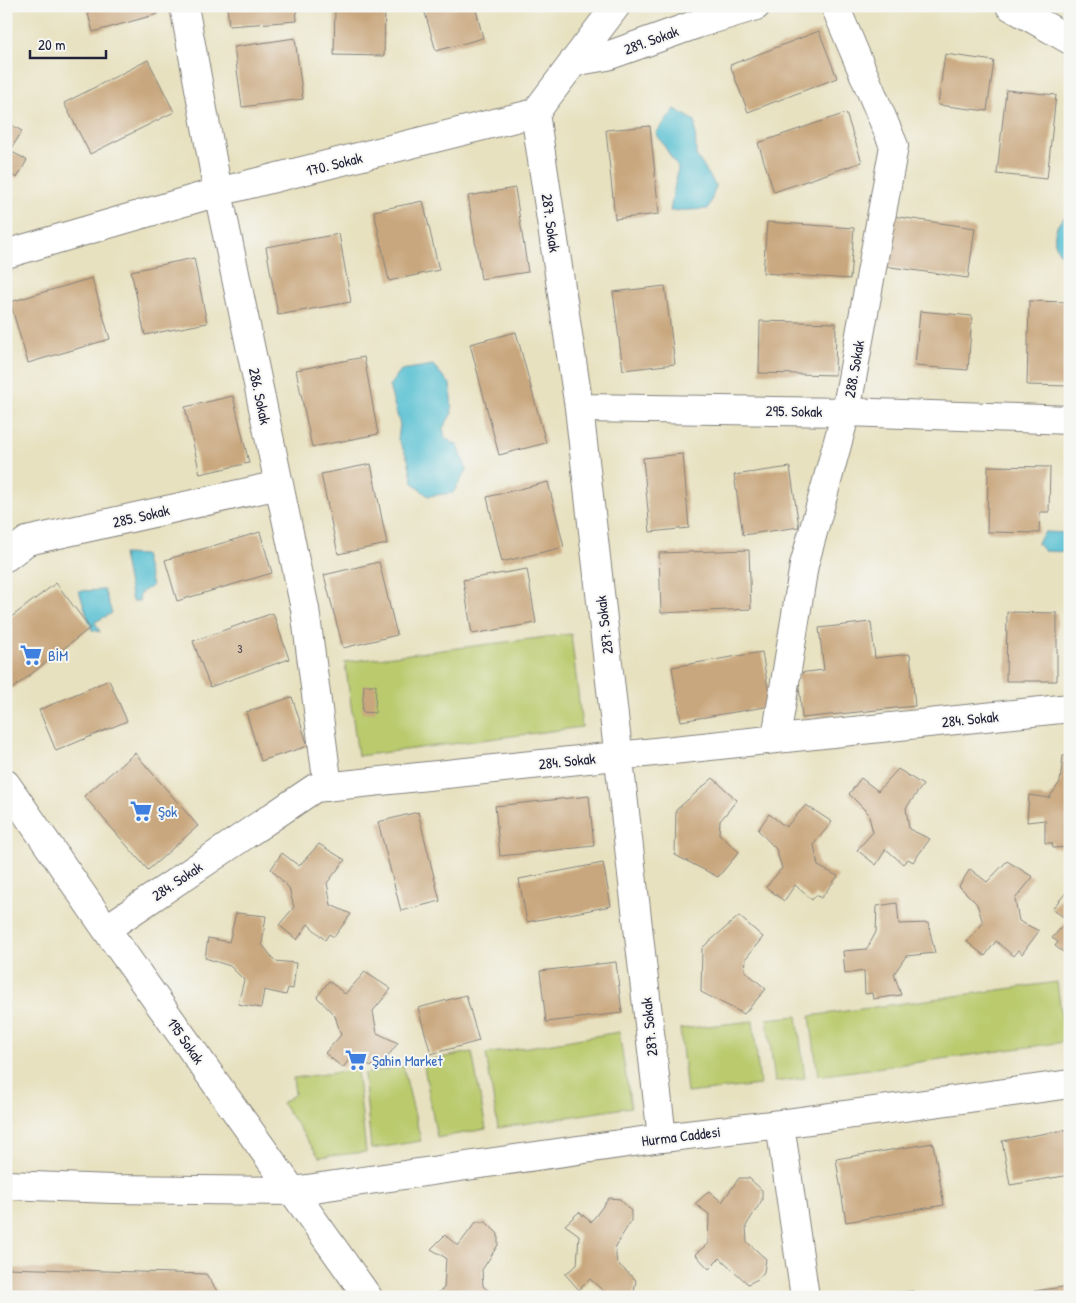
<svg xmlns="http://www.w3.org/2000/svg" width="1076" height="1303" font-family="'Patrick Hand',sans-serif">
<style>
.green{fill:#baca6d;stroke:#6e7654}
.water{fill:#56c0d2;stroke:#3c7186}
.building{fill:#c9a77e}
.lines{fill:none;stroke-linecap:round;stroke-linejoin:round}
.minor-casing{stroke:#84827d;stroke-width:30}
.minor{stroke:#fff;stroke-width:28}
.labels{text-anchor:middle;dominant-baseline:central;stroke-width:4;stroke-linejoin:round;paint-order:stroke}
.number-label{font-size:12px;fill:#4c434c}
.street-label{font-size:15px;fill:#22223b;stroke:#f6f6f2}
.shop-label{font-size:15px;fill:#366cbe;stroke:#f6f6f2;text-anchor:start}
</style>
<rect width="100%" height="100%" fill="#f6f6f2"/>
<filter id="ink" filterUnits="userSpaceOnUse"><feTurbulence type="fractalNoise" baseFrequency=".02" numOctaves="2"/><feDisplacementMap in="SourceGraphic" scale="10" xChannelSelector="R" yChannelSelector="G"/><feConvolveMatrix kernelMatrix="1 2 1 2 8 2 1 2 1" color-interpolation-filters="sRGB"/></filter>
<filter id="wash" filterUnits="userSpaceOnUse"><feTurbulence type="fractalNoise" baseFrequency=".0096" numOctaves="4" result="noise"/><feDisplacementMap in="SourceGraphic" scale="20" xChannelSelector="R" yChannelSelector="G"/><feGaussianBlur stdDeviation="1.12" result="paint"/><feColorMatrix in="noise" values="0 0 0 0 0 0 0 0 0 0 0 0 0 0 0 0 0 1.4 0 .05"/><feComposite in="paint" operator="in"/></filter>
<g filter="url(#wash)">
<rect width="100%" height="100%" fill="#e7e1bf"/>
<path class="green" d="M571,634L582,727L358,756L345,662Z
M1057,982L1065,1042L818,1076L810,1016Z
M797,1016L805,1078L775,1082L767,1019Z
M753,1021L760,1085L687,1093L680,1029Z
M619,1032L631,1107L498,1128L486,1054Z
M472,1052L486,1129L437,1138L423,1061Z
M403,1066L421,1141L371,1149L364,1074Z
M357,1070L366,1152L319,1157L282,1103L295,1094L293,1078Z"/>
<path class="water" d="M675,109L695,121L696,155L716,186L708,209L670,211L678,168L656,133Z
M1070,214V261C1049,252 1050,223 1070,214Z
M433,365L450,384L452,413L443,428L445,438L458,446L467,470L453,493L428,496L413,483L408,459L398,439L400,425L389,386L401,370Z
M1045,532L1070,533V552L1044,551L1037,543Z
M123,554L144,555L152,586L140,593L139,601H132Z
M104,590L112,613L95,622L100,632L92,630L79,591Z"/>
<g id="blocks">
<path class="building" d="M86,6H156L158,14L93,32Z
M227,6H296L297,21L229,26Z
M335,6H385L384,56L334,55Z
M423,6H475L483,38L436,51Z
M819,31L837,78L748,112L730,65Z
M295,38L303,99L242,107L234,47Z
M945,54L994,61L987,111L938,105Z
M148,60L174,112L90,154L64,103Z
M1006,90L1056,95L1047,179L997,174Z
M846,113L862,162L774,192L758,143Z
M6,122L22,131L10,151L27,160L17,178L6,172Z
M650,126L659,214L615,219L606,130Z
M515,188L528,272L481,279L468,196Z
M423,201L439,270L389,281L374,211Z
M892,216L975,228L968,278L884,266Z
M767,222L854,228L850,279L763,273Z
M339,234L351,302L278,315L266,247Z
M194,258L207,323L145,335L131,271Z
M92,278L110,339L28,363L10,302Z
M665,286L675,364L623,370L613,292Z
M1029,301L1070,302V386L1027,385Z
M920,311L972,316L968,370L915,366Z
M760,321L836,323L835,375L759,373Z
M516,332L546,443L499,455L470,344Z
M364,357L378,434L312,447L296,370Z
M233,396L249,463L200,474L185,407Z
M683,454L689,528L650,532L643,458Z
M371,464L387,544L338,554L321,474Z
M988,466L1050,467L1049,512H1040L1039,533L987,532Z
M790,467L799,527L743,535L734,475Z
M548,482L564,547L502,562L487,497Z
M260,532L272,573L177,601L165,560Z
M749,550L751,609L661,613L659,553Z
M379,562L397,635L343,648L324,575Z
M527,569L536,623L472,634L463,580Z
M56,583L90,628L12,689L6,682V621Z
M1007,612L1057,613V681H1006Z
M273,613L289,659L210,687L193,641Z
M871,622L875,658L910,654L915,706L802,718L798,673L824,670L819,628Z
M762,652L771,706L681,721L672,667Z
M109,680L127,721L56,751L39,710Z
M364,685H376L375,713L362,712Z
M292,697L308,746L261,761L246,712Z
M135,753L198,826L148,870L84,796Z
M1070,755V847L1053,848L1052,843H1045V820L1027,822L1029,795L1049,798L1060,782L1063,756Z
M898,769L923,785L906,808L909,829L930,839L913,862L908,859L903,864L886,849L876,865L857,850L873,832L868,813L849,794L861,778L878,791Z
M713,778L737,800L720,821L719,834L739,852L718,877L675,855L676,810Z
M589,796L594,846L500,856L495,806Z
M806,805L832,822L814,844L818,866L838,876L821,898L816,895L812,900L795,885L784,901L766,887L782,868L776,849L758,830L769,814L786,827Z
M418,812L440,901L401,911L378,822Z
M319,844L345,860L327,883L331,905L351,914L334,937L329,934L325,940L308,924L297,940L279,925L294,907L289,888L271,869L282,853L299,866Z
M1007,861L1033,877L1015,899L1019,921L1039,931L1022,954L1018,950L1013,956L996,941L985,956L967,942L983,923L977,904L959,886L970,869L987,882Z
M603,863L611,906L527,922L519,879Z
M1070,888V957L1055,946L1058,942L1052,938L1068,920L1052,909Z
M897,903L899,924L928,923L935,953L906,956L894,974L901,995L873,999L872,993L865,994L864,971L845,974L843,951L867,949L876,932L877,906Z
M236,913L266,916L262,944L275,961L296,963L293,989L288,988L286,995L264,990L261,1008L238,1004L244,980L230,966L205,958L208,938L229,942Z
M739,916L763,937L746,958L745,971L766,989L744,1014L701,992L702,948Z
M616,962L622,1013L546,1022L540,971Z
M365,972L391,989L373,1011L377,1033L398,1043L381,1065L376,1062L371,1067L354,1052L343,1068L325,1053L341,1035L335,1016L317,997L329,981L345,994Z
M466,995L479,1041L431,1054L418,1008Z
M1070,1129V1175L1010,1185L1002,1141Z
M933,1143L944,1205L846,1222L836,1159Z
M739,1178H749L762,1190V1200L746,1226L747,1242L766,1259L764,1272L758,1279L748,1284L720,1258L709,1269L695,1254L708,1244L709,1214L695,1204L709,1191L722,1202Z
M609,1198L620,1199L631,1211V1221L615,1247L617,1263L636,1280L634,1293L631,1297H610L590,1279L579,1290L565,1274L577,1265L579,1235L565,1225L579,1212L591,1222Z
M476,1222H486L498,1234V1245L482,1270L483,1286L495,1297H433L444,1288L446,1258L431,1249L445,1235L458,1246Z
M6,1268L206,1274L221,1297H8Z
M1070,1286V1297H1035L1034,1291Z
M913,1291V1297H851V1295Z"/>
</g>
</g>
<g filter="url(#ink)">
<use href="#blocks" fill-opacity="0" stroke="#84827d" stroke-width="1"/>
<g class="lines">
<g class="minor-casing">
<path id="minor" d="M184,6L218,192L305,609L328,787
M1010,6L1070,40
M573,62L607,56L697,24L756,6
M535,113L579,408L662,1138
M6,254L218,192L535,113L616,6
M579,408L846,412L1070,420
M6,557L27,541L279,485
M776,738L804,565L846,412L894,146L835,6
M6,784L106,929L368,1297
M106,929L315,788L1070,708
M780,1124L805,1297
M6,1185L112,1189L293,1191L662,1138L780,1124L1070,1084"/>
</g>
<use href="#minor" class="minor"/>
</g>
</g>
<defs>
<g id="supermarket-bare" transform="scale(1.725)"><path d="M-6-5.5h2.5l.6 2H6L4.5 2H-2.5L-4.4-4H-6ZM-1.5 3.2a1.3 1.3 0 1 0 .1 0ZM3 3.2a1.3 1.3 0 1 0 .1 0Z" fill="#3f7fe0" stroke="#f6f6f2" stroke-width="2.5" paint-order="stroke"/></g>
</defs>
<g fill-rule="evenodd">
<use href="#supermarket-bare" x="31" y="655"/>
<use href="#supermarket-bare" x="141" y="811"/>
<use href="#supermarket-bare" x="356" y="1060"/>
</g>
<g class="labels">
<g class="number-label">
<text x="240" y="648">3</text>
</g>
<g class="street-label">
<text transform="translate(651 40) rotate(-20)">289. Sokak</text>
<text transform="translate(334 164) rotate(-14)">170. Sokak</text>
<text transform="translate(551 223) rotate(82)">287. Sokak</text>
<text transform="translate(854 369) rotate(-80)">288. Sokak</text>
<text transform="translate(260 396) rotate(78)">286. Sokak</text>
<text transform="translate(794 411) rotate(1)">295. Sokak</text>
<text transform="translate(141 516) rotate(-13)">285. Sokak</text>
<text transform="translate(604 625) rotate(-97)">287. Sokak</text>
<text transform="translate(970 719) rotate(-6)">284. Sokak</text>
<text transform="translate(567 761) rotate(-6)">284. Sokak</text>
<text transform="translate(177 881) rotate(-34)">284. Sokak</text>
<text transform="translate(649 1027) rotate(-96)">287. Sokak</text>
<text transform="translate(186 1041) rotate(55)">195 Sokak</text>
<text transform="translate(681 1136) rotate(-7)">Hurma Caddesi</text>
</g>
<g class="shop-label">
<text x="48" y="655">BİM</text>
<text x="158" y="811">Şok</text>
<text x="372" y="1060">Şahin Market</text>
</g>
</g>
<rect width="1076" height="1303" fill="none" stroke="#f6f6f2" stroke-width="25"/>
<path d="M30 50v8h76v-8" fill="none" stroke="#22223b" stroke-width="2.5"/>
<text x="38" y="50" font-size="15" fill="#22223b" stroke="#f6f6f2" stroke-width="4" paint-order="stroke">20 m</text>
</svg>
